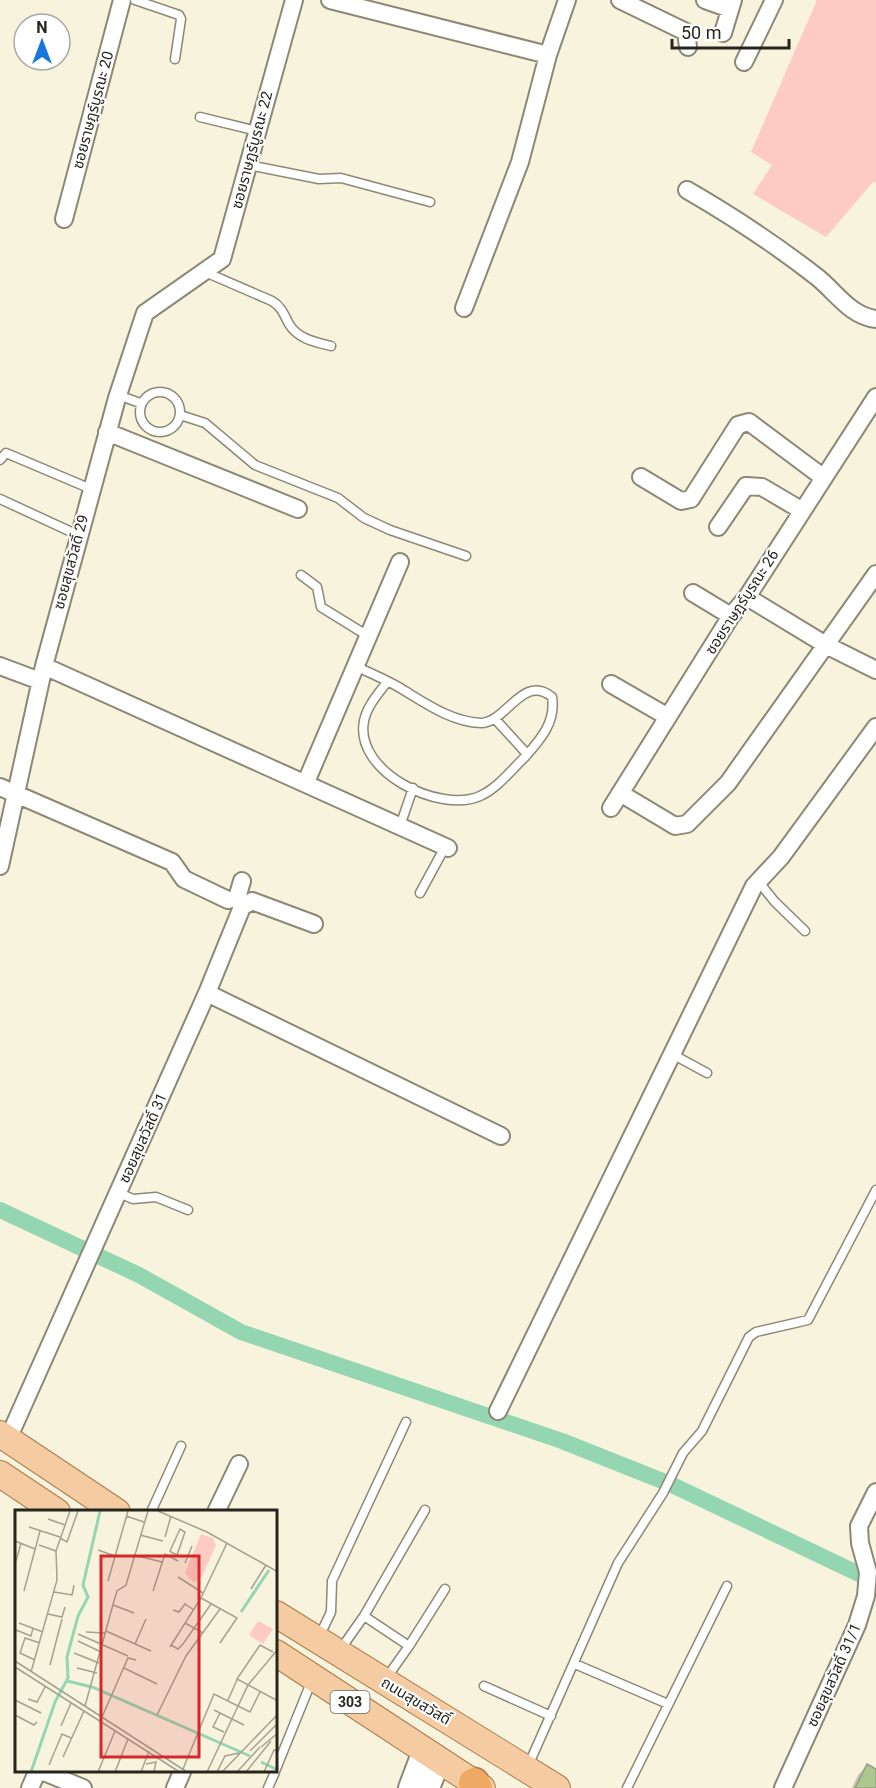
<svg xmlns="http://www.w3.org/2000/svg" width="876" height="1788" font-family="Roboto,'Noto Sans Thai',sans-serif">
<style>
.green{fill:#fdcbc1}
.shadow{fill:#0003}
.lines{fill:none;stroke-linecap:round;stroke-linejoin:round}
.canal{stroke:#94d6b2;stroke-width:16}
.building{fill:#adc88d;stroke:#939c89;stroke-width:1.5}
.service-casing{stroke:#8d8875;stroke-width:11}
.minor-casing{stroke:#8d8875;stroke-width:20}
.secondary-casing{stroke:#8d8875;stroke-width:26}
.primary-casing{stroke:#a97b4b;stroke-width:28}
.motorway-casing{stroke:#a97b4b;stroke-width:33}
.service{stroke:#fff;stroke-width:8}
.minor{stroke:#fff;stroke-width:16}
.secondary{stroke:#fff;stroke-width:22}
.primary{stroke:#f5cba2;stroke-width:26}
.motorway{stroke:#efa964;stroke-width:30}
.labels{text-anchor:middle;dominant-baseline:central;stroke-width:4.5;stroke-linejoin:round;paint-order:stroke}
.shield{fill:#fff;stroke:#686661;stroke-width:1.5}
.shield-label{font-size:14px;font-weight:bold;fill:#27251d}
.street-label{font-size:15px;fill:#27251d;stroke:#fff}
.inset-river{fill:none;stroke:#94d6b2;stroke-width:3}
.inset-road{fill:none;stroke:#a4a190;stroke-width:1.5}
.view{fill:#d62828;fill-opacity:0.15;stroke:#d62828;stroke-width:3}
.inset-edge{fill:none;stroke:#27251d;stroke-width:3}
</style>
<rect width="100%" height="100%" fill="#f8f3dd"/>
<path class="green" d="M817,0H876V182H873L826,237L753,194L772,165L751,152Z"/>
<path class="shadow" d="M867,1766L876,1771V1788H852L858,1775Z"/>
<g class="lines">
<path class="canal" d="M0,1210L139,1275L241,1332L562,1441L670,1484L876,1582"/>
</g>
<path class="building" d="M867,1764L876,1769V1788H855Z"/>
<g class="lines">
<g class="service-casing">
<path id="service" d="M135,0L179,15L181,19L175,59
M200,117L257,131
M248,165L319,179L341,178L430,202
M205,272L272,301C282,307 284,315 289,324C298,339 315,342 331,346
M140 412a20 20 0 1 1 40 0a20 20 0 1 1-40 0Z
M118,395L140,403
M180,415L205,423L255,465L338,498L364,518L390,530L466,556
M0,460L6,453L91,489
M0,499L78,535
M301,575L317,587L321,607L368,636
M355,666C372,674 390,681 405,691C428,705 453,722 481,723C506,723 523,673 552,697C556,722 541,739 525,757C511,770 498,788 480,796C440,814 354,772 364,721C367,706 378,694 387,682
M496,720L527,754
M400,826L413,788
M758,881L775,902L805,931
M420,893L445,847
M672,1054L707,1073
M119,1193L133,1199L156,1197L188,1210
M151,1512L181,1446
M364,1616L409,1646L385,1680
M319,1637L331,1612L332,1581L406,1422
M409,1646L445,1589
M340,1650L364,1616L425,1510
M575,1664L668,1704
M484,1686L551,1716
M528,1766L618,1563L663,1493L683,1453L702,1431L749,1337L756,1332L808,1320L876,1190
M276,1769L312,1680
M268,1788L275,1772
M627,1788L727,1586"/>
</g>
<g class="minor-casing">
<path id="minor" d="M330,0L548,55
M620,0L686,32L688,47
M705,0L730,9
M723,33L733,0
M744,62L774,0
M687,190C732,216 776,245 817,277C836,292 850,316 876,319
M64,219L122,0
M464,308L520,162L548,55L567,0
M107,432L298,509
M641,477L681,501L691,499L738,425L749,422L824,478
M718,527L746,486L762,487L801,510
M693,593L731,616
M747,597L826,645L876,670
M0,666L40,681
M44,666L448,848
M611,684L668,717
M306,782L400,562
M0,787L172,862L184,879L228,900L237,898L242,881
M620,793L675,826L687,824L728,783L876,574
M611,808L731,616L747,597L876,397
M0,866L44,666L117,398L145,313L222,259L294,0
M207,993L501,1136
M498,1411L754,886L781,857L876,727
M8,1439L207,993L242,907L252,901L314,924
M216,1512L239,1464
M44,1772L83,1788
M30,1788L37,1772
M175,1788L182,1772
M783,1788L857,1625L866,1596L868,1572L860,1543L859,1526L876,1492"/>
</g>
<g class="secondary-casing">
<path id="secondary" d="M410,1788L424,1751
M428,1788L439,1760"/>
</g>
<g class="primary-casing">
<path id="primary" d="M0,1434L117,1512
M0,1474L57,1512
M276,1614L557,1788
M276,1653L482,1788"/>
</g>
<g class="motorway-casing">
<path id="motorway" d="M474,1783L477,1788"/>
</g>
<use href="#service" class="service"/>
<use href="#minor" class="minor"/>
<use href="#secondary" class="secondary"/>
<use href="#primary" class="primary"/>
<use href="#motorway" class="motorway"/>
</g>
<g class="labels">
<rect class="shield" x="330.5" y="1691" width="39" height="22" rx="4.5"/>
<g class="shield-label">
<text x="350" y="1702">303</text>
</g>
<g class="street-label">
<text transform="translate(93 110) rotate(-75)">ซอยราษฎร์บูรณะ 20</text>
<text transform="translate(252 150) rotate(-75)">ซอยราษฎร์บูรณะ 22</text>
<text transform="translate(71 562) rotate(-75)">ซอยสุขสวัสดิ์ 29</text>
<text transform="translate(742 602) rotate(-57)">ซอยราษฎร์บูรณะ 26</text>
<text transform="translate(143 1138) rotate(-66)">ซอยสุขสวัสดิ์ 31</text>
<text transform="translate(834 1675) rotate(-66)">ซอยสุขสวัสดิ์ 31/1</text>
<text transform="translate(416 1701) rotate(31)">ถนนสุขสวัสดิ์</text>
</g>
</g>
<g transform="translate(15 1510)">
<rect width="262" height="262" fill="#f8f3dd"/>
<path d="M186,24L198,28L201,35L187,67L179,73L170,63ZM243,111L258,119L248,134L234,125Z" fill="#fdcbc1"/>
<path class="inset-river" d="M226,102L254,60M52,171L77,177L235,246M246,252L263,260M16,262L40,192L53,168L52,147L63,106L73,87L68,75L85,1"/>
<path class="inset-road" d="M143,1L192,22L263,62M111,6L129,12M33,9L50,15M14,17L45,27M125,25L148,31M150,27L156,6M45,28L52,32L63,1M0,31L20,39M24,35L41,41M83,40L100,46M119,45L147,52M162,45L170,22L165,19L155,41L156,42L162,45L168,47M1,51L6,33M170,53L177,36M163,67L188,83M93,71L113,1M236,79L251,55M9,81L25,21M138,81L150,44L163,51M39,82L57,85L59,75M186,88L222,108L205,133M98,95L119,103M158,100L164,102L170,94L179,100M33,104L47,107L50,97M4,113L28,122M170,113L188,123M1,120L16,126L18,118M91,121L136,141M71,122L90,123M63,124L113,146M63,131L86,142M120,134L131,109M156,135L163,139L168,134L196,94M155,137L186,88L212,33M258,142L245,135L222,169L263,191M59,143L84,153M20,150L5,143L10,128L25,133M0,151L172,262M35,155L47,109M0,157L163,261M62,158L82,163M109,158L142,174M16,162L42,70L41,41L55,1M13,189L22,192L30,177M0,190L26,203M213,190L222,170M70,196L99,91L102,81L111,75L133,1M199,200L229,215M205,203L198,217L209,222M0,205L19,215L22,212M142,205L171,146L205,99M87,207L113,148L121,150M46,216L56,193M246,237L263,223M235,241L263,213M48,247L69,201M131,254L141,252L139,262M34,255L47,224L56,228M168,259L199,184L235,202L245,182M83,262L100,221M100,262L113,229M126,262L134,241M192,262L233,175L263,139M202,262L210,246L224,243M207,262L263,204M222,262L245,237M231,262L256,231M249,262L259,240L263,241"/>
<path class="view" d="M86,46H184V247H86Z"/>
<rect width="262" height="262" class="inset-edge"/>
</g>
<g transform="translate(42 42)"><circle r="28" fill="#ffffff" stroke="#a9a8a5" stroke-width="1.5"/>
<path d="M0-4.5L10 22L0 15L-10 22Z" fill="#1776df"/>
<text y="-9" font-size="16" font-weight="bold" text-anchor="middle" fill="#27251d">N</text>
</g>
<path d="M672 39v9h117v-9" fill="none" stroke="#27251d" stroke-width="3"/>
<text x="681" y="39" font-size="18" fill="#27251d" stroke="#ffffff" stroke-width="4.5" paint-order="stroke">50 m</text>
</svg>
